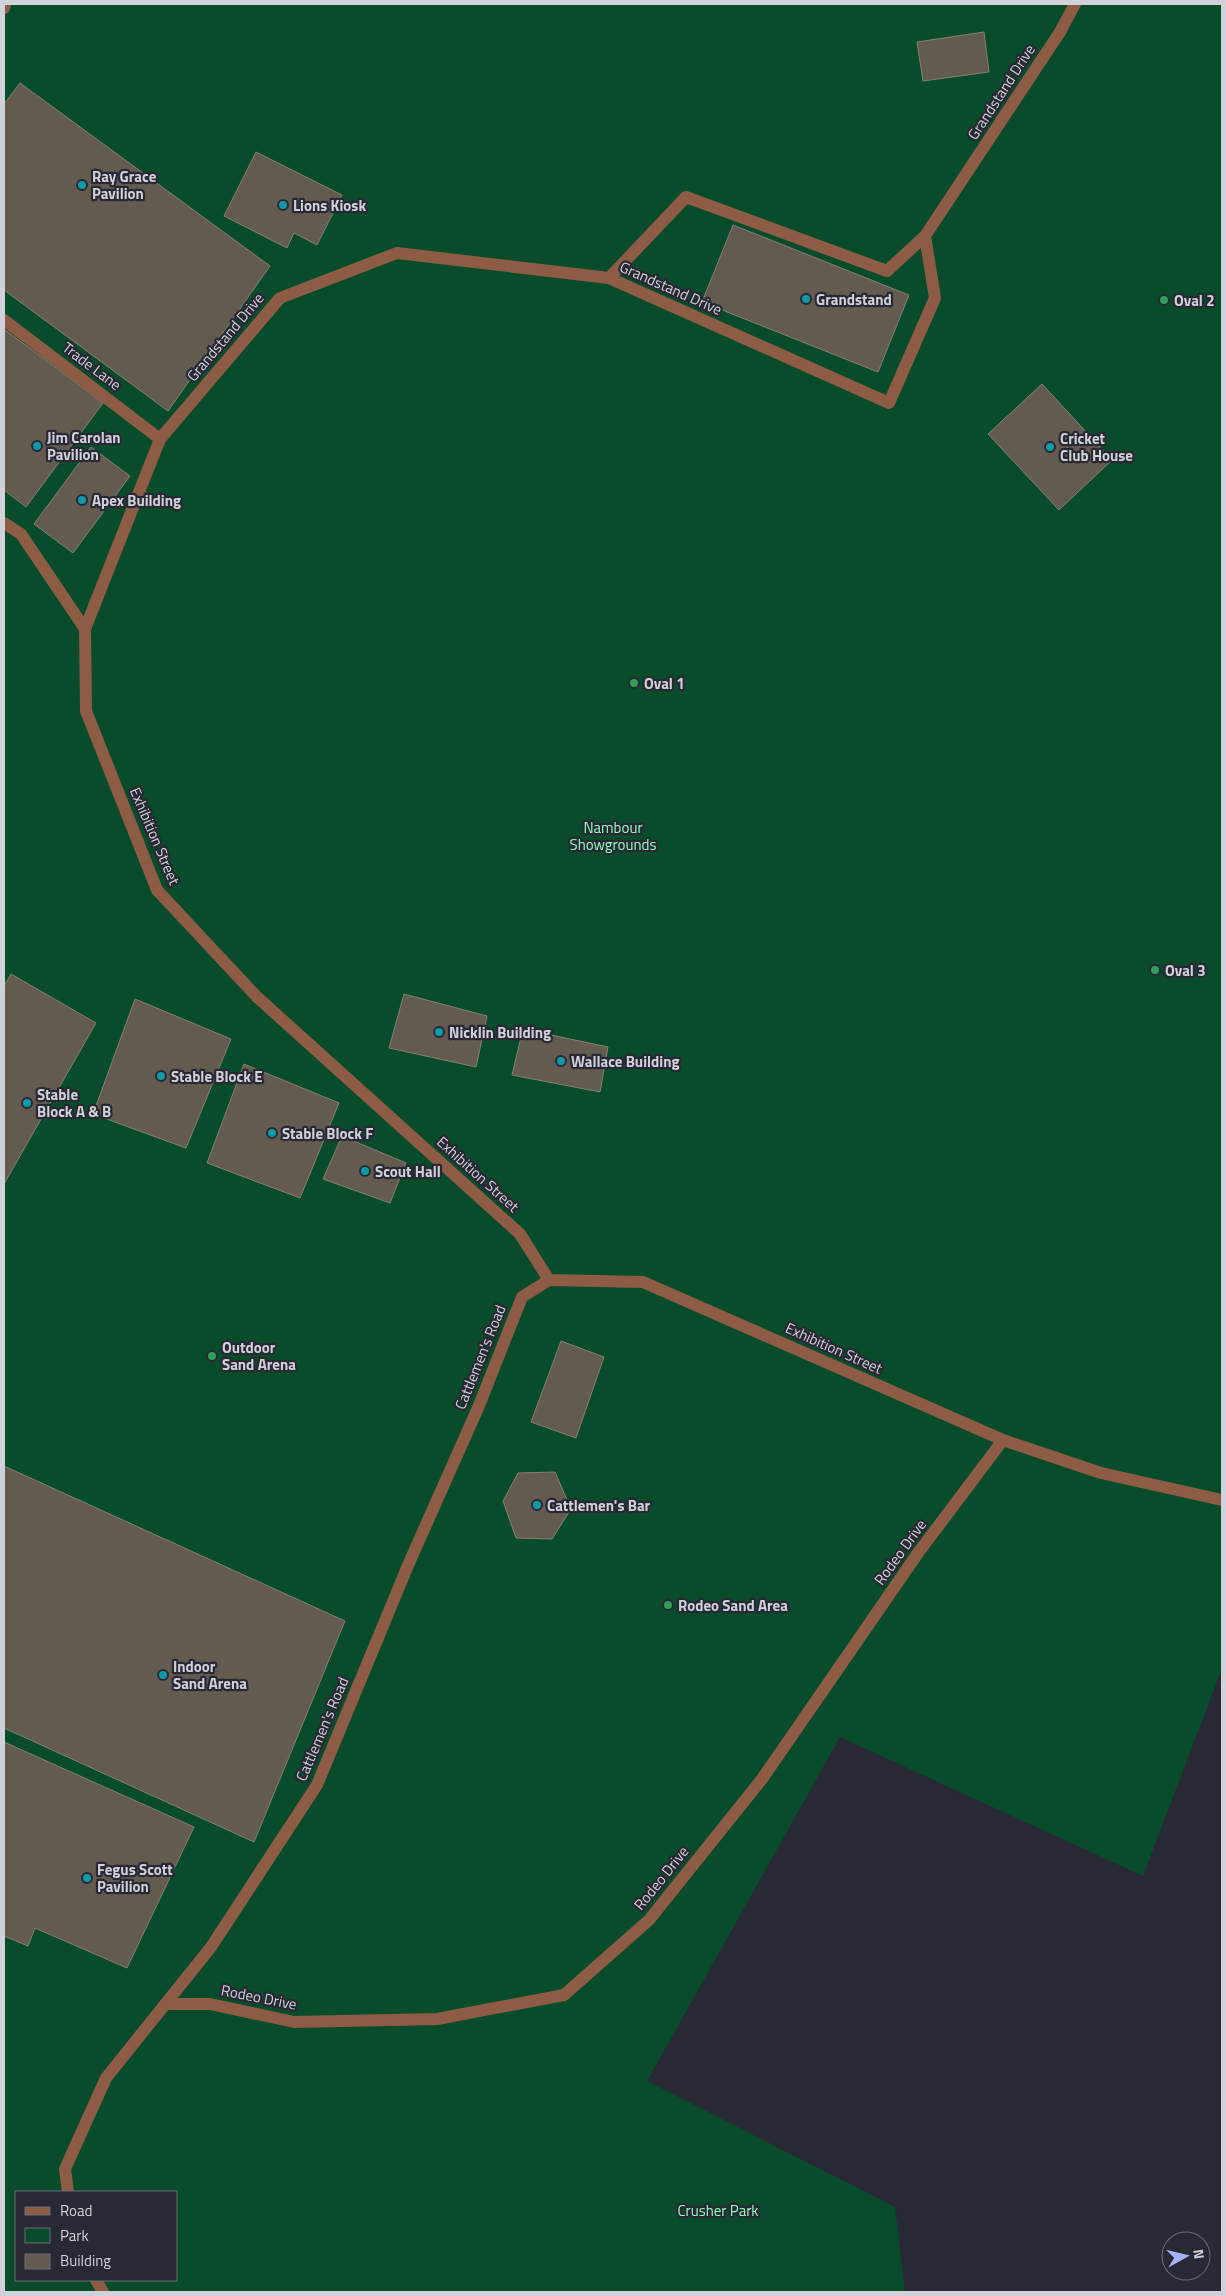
<svg xmlns="http://www.w3.org/2000/svg" width="1226" height="2296" font-family="'Titillium Web',sans-serif">
<style>
.green{fill:#084c2c;fill-rule:evenodd}
.building{fill:#635b4f;stroke:#877f71}
.lines{fill:none;stroke-linecap:round;stroke-linejoin:round}
.minor{stroke:#8e5c44;stroke-width:12}
.culture-dot{fill:#0f9aa8;stroke:#292935;stroke-width:2}
.leisure-dot{fill:#2e9e5b;stroke:#292935;stroke-width:2}
.labels{text-anchor:middle;dominant-baseline:central;stroke-width:4.5;stroke-linejoin:round;paint-order:stroke}
.street-label{font-size:15px;fill:#d1d1d9;stroke:#292935}
.poi-label{font-size:15px;font-weight:bold;fill:#d1d1d9;stroke:#292935;text-anchor:start}
.park-label{font-size:15px;fill:#8ffebc;stroke:#292935}
</style>
<rect width="100%" height="100%" fill="#292935"/>
<path class="green" d="M4,4H1222V1668L1143,1876L840,1737L647,2081L895,2207L905,2292H4ZM16,2192H176V2280H16Z"/>
<path class="building" d="M984,32L989,72L923,81L917,42Z
M20,83L270,266L168,411L4,290V104Z
M256,152L342,195L317,245L294,233L287,248L224,216Z
M733,225L909,295L878,372L702,302Z
M4,329L103,403L26,507L4,490Z
M1042,384L1112,460L1059,510L988,434Z
M91,447L130,476L73,553L34,524Z
M11,974L96,1023L4,1184V986Z
M404,994L487,1016L476,1067L389,1048Z
M135,999L231,1039L186,1148L93,1114Z
M523,1029L608,1047L600,1092L512,1075Z
M244,1064L339,1103L300,1198L207,1163Z
M342,1136L406,1163L390,1203L323,1179Z
M561,1341L604,1357L576,1438L531,1422Z
M4,1466L345,1621L254,1842L4,1728Z
M555,1472L571,1509L552,1539L516,1538L503,1501L518,1473Z
M4,1742L194,1827L127,1968L35,1928L28,1946L4,1936Z"/>
<g class="lines">
<path class="minor" d="M4,8L5,4
M609,278L686,197L887,271L925,236
M4,320L160,439
M4,523L21,534L85,629L86,711L157,890L257,997L520,1234L549,1280L643,1282L1003,1440L1101,1473L1222,1500
M85,629L160,439L280,298L397,253L609,278L889,403L935,298L925,236L1060,32L1075,4
M165,2004H210L294,2022L437,2019L564,1995L649,1920L762,1779L918,1553L1003,1440
M68,2192L65,2169L106,2078L211,1947L317,1785L409,1563L478,1408L522,1297L549,1280
M96,2280L103,2292"/>
</g>
<g class="culture-dot">
<circle cx="82" cy="185" r="5"/>
<circle cx="283" cy="205" r="5"/>
<circle cx="806" cy="299" r="5"/>
<circle cx="37" cy="446" r="5"/>
<circle cx="1050" cy="447" r="5"/>
<circle cx="82" cy="500" r="5"/>
<circle cx="439" cy="1032" r="5"/>
<circle cx="561" cy="1061" r="5"/>
<circle cx="161" cy="1076" r="5"/>
<circle cx="27" cy="1103" r="5"/>
<circle cx="272" cy="1133" r="5"/>
<circle cx="365" cy="1171" r="5"/>
<circle cx="537" cy="1505" r="5"/>
<circle cx="163" cy="1675" r="5"/>
<circle cx="87" cy="1878" r="5"/>
</g>
<g class="leisure-dot">
<circle cx="1164" cy="300" r="5"/>
<circle cx="634" cy="683" r="5"/>
<circle cx="1155" cy="970" r="5"/>
<circle cx="212" cy="1356" r="5"/>
<circle cx="668" cy="1605" r="5"/>
</g>
<g class="labels">
<g class="street-label">
<text transform="translate(1001 92) rotate(-57)">Grandstand Drive</text>
<text transform="translate(671 288) rotate(24)">Grandstand Drive</text>
<text transform="translate(225 337) rotate(-50)">Grandstand Drive</text>
<text transform="translate(92 366) rotate(37)">Trade Lane</text>
<text transform="translate(155 836) rotate(67)">Exhibition Street</text>
<text transform="translate(478 1174) rotate(42)">Exhibition Street</text>
<text transform="translate(834 1348) rotate(24)">Exhibition Street</text>
<text transform="translate(480 1357) rotate(-68)">Cattlemen's Road</text>
<text transform="translate(900 1552) rotate(-54)">Rodeo Drive</text>
<text transform="translate(322 1729) rotate(-67)">Cattlemen's Road</text>
<text transform="translate(661 1878) rotate(-51)">Rodeo Drive</text>
<text transform="translate(259 1997) rotate(11)">Rodeo Drive</text>
</g>
<g class="poi-label">
<text x="92" y="176">Ray Grace<tspan x="92" dy="17">Pavilion</tspan></text>
<text x="293" y="205">Lions Kiosk</text>
<text x="816" y="299">Grandstand</text>
<text x="1174" y="300">Oval 2</text>
<text x="47" y="437">Jim Carolan<tspan x="47" dy="17">Pavilion</tspan></text>
<text x="1060" y="438">Cricket<tspan x="1060" dy="17">Club House</tspan></text>
<text x="92" y="500">Apex Building</text>
<text x="644" y="683">Oval 1</text>
<text x="1165" y="970">Oval 3</text>
<text x="449" y="1032">Nicklin Building</text>
<text x="571" y="1061">Wallace Building</text>
<text x="171" y="1076">Stable Block E</text>
<text x="37" y="1094">Stable<tspan x="37" dy="17">Block A &amp; B</tspan></text>
<text x="282" y="1133">Stable Block F</text>
<text x="375" y="1171">Scout Hall</text>
<text x="222" y="1347">Outdoor<tspan x="222" dy="17">Sand Arena</tspan></text>
<text x="547" y="1505">Cattlemen's Bar</text>
<text x="678" y="1605">Rodeo Sand Area</text>
<text x="173" y="1666">Indoor<tspan x="173" dy="17">Sand Arena</tspan></text>
<text x="97" y="1869">Fegus Scott<tspan x="97" dy="17">Pavilion</tspan></text>
</g>
<g class="park-label">
<text x="613" y="827">Nambour<tspan x="613" dy="17">Showgrounds</tspan></text>
<text x="718" y="2210">Crusher Park</text>
</g>
</g>
<rect width="1226" height="2296" fill="none" stroke="#d1d1d9" stroke-width="10"/>
<rect x="15" y="2191" width="162" height="90" fill="#292935" stroke="#6c6c77"/>
<rect x="25" y="2207" width="25" height="8" fill="#8e5c44" stroke="#6c6c77"/>
<text x="60" y="2216" font-size="15" fill="#d1d1d9">Road</text>
<rect x="25" y="2228" width="25" height="15" fill="#084c2c" stroke="#6c6c77"/>
<text x="60" y="2241" font-size="15" fill="#d1d1d9">Park</text>
<rect x="25" y="2254" width="25" height="15" fill="#635b4f" stroke="#6c6c77"/>
<text x="60" y="2266" font-size="15" fill="#d1d1d9">Building</text>
<g transform="translate(1186 2256) rotate(82)"><circle r="24" fill="#292935" stroke="#6c6c77"/>
<path d="M0-4L9 19L0 12L-9 19Z" fill="#a2b2fd"/>
<text y="-8" font-size="14" font-weight="bold" text-anchor="middle" fill="#d1d1d9">N</text>
</g>
</svg>
